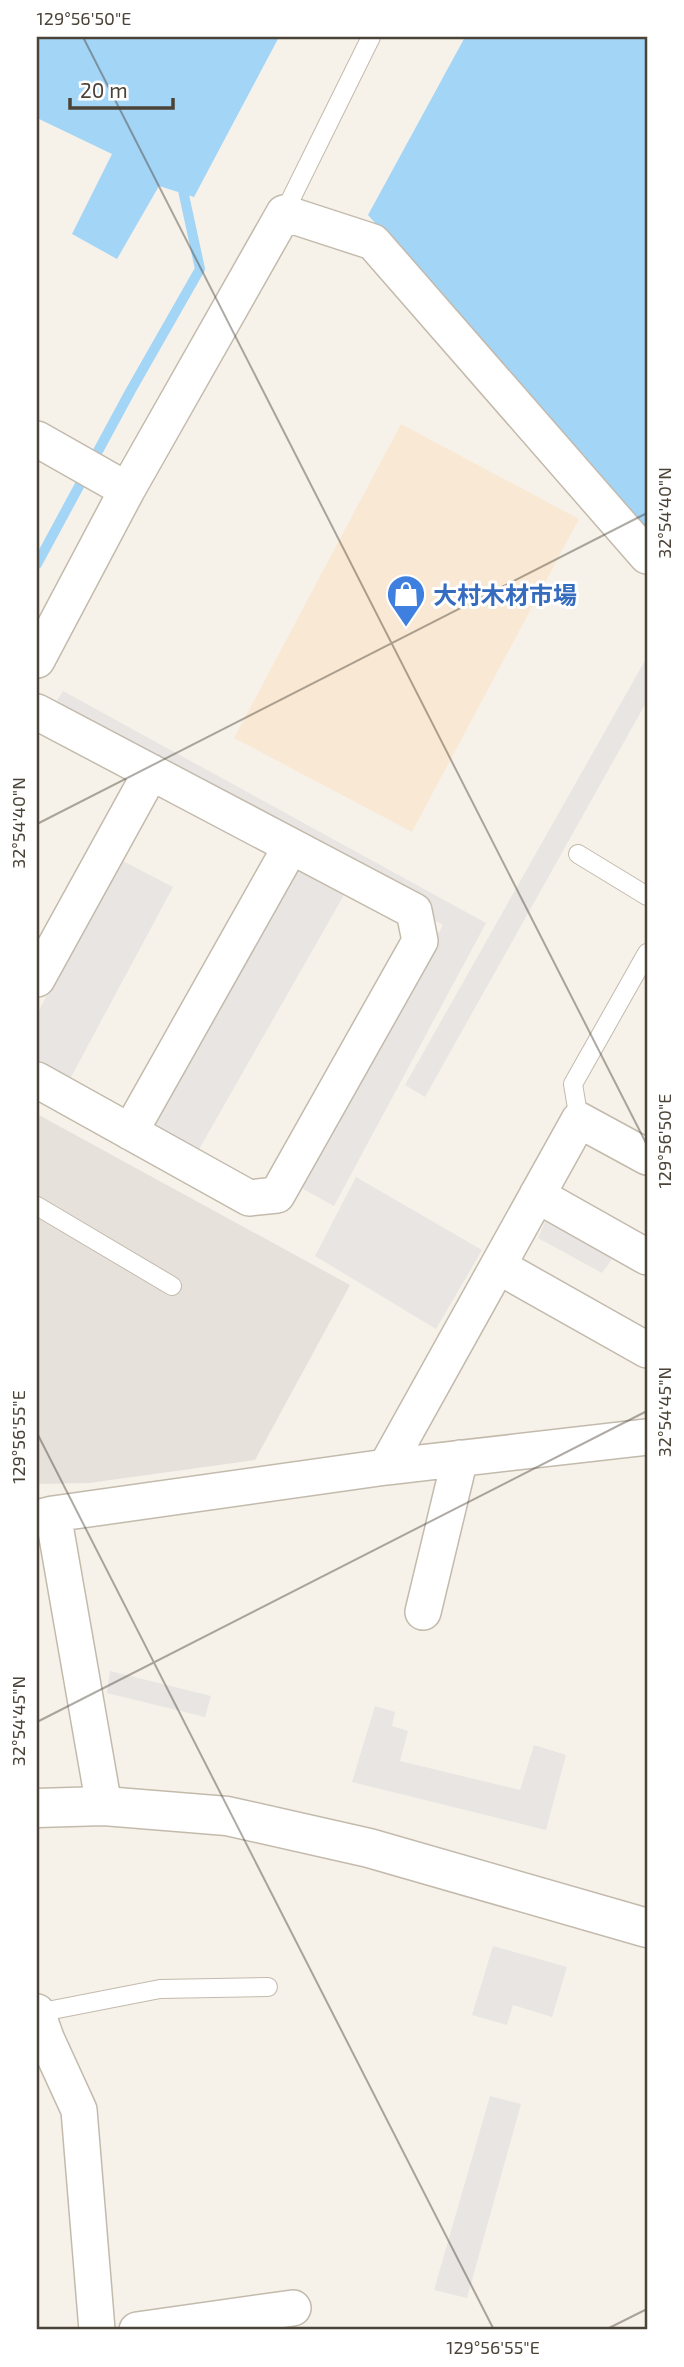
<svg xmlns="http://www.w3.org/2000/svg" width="684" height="2367" font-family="'Exo 2','Noto Sans JP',sans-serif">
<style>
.commercial{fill:#f9e9d4}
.industrial{fill:#e6e1db}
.parking{fill:#e8e5e2}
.water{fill:#a3d5f7}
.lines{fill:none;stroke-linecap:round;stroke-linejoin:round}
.stream{stroke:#a3d5f7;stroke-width:10}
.service-casing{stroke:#c3baac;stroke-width:20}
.minor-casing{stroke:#c3baac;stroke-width:38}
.tertiary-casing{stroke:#c3baac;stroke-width:41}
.service{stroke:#fff;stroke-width:18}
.minor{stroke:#fff;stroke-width:35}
.tertiary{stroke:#fff;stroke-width:38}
.ticks{fill:none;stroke:#4b4337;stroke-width:2;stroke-opacity:0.45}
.labels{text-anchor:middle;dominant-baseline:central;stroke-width:6;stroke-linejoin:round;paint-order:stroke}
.shop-label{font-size:24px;font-weight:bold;fill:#366cbe;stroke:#fff;text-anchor:start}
.neatline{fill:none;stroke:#4b4337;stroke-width:2.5}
.ticks-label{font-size:18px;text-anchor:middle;fill:#4b4337}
</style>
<rect width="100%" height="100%" fill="#f6f2ea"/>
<path class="commercial" d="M401,424L579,519L412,832L234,738Z"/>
<path class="industrial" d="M37,1114L350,1285L255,1460L89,1483L37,1484Z"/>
<path class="parking" d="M647,657V701L425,1097L405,1085Z
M63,691L486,923L334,1206L296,1185L443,925L49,713Z
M119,859L173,887L70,1079L37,1061V1014Z
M299,860L348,888L198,1151L148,1123Z
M356,1177L482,1250L436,1329L315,1256Z
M549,1212L619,1249L602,1273L538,1238Z
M110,1671L211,1696L205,1717L107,1693Z
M375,1706L395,1712L392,1726L408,1731L400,1761L520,1790L534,1745L566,1755L546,1830L352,1782Z
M493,1946L567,1967L552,2017L513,2005L507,2025L472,2015Z
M490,2096L521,2104L467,2298L434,2290Z"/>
<path class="water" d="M37,37H279L194,197L159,186L117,259L72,234L112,154L37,118Z
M465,37H647V531L368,215Z"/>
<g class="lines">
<path class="stream" d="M37,564L131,390L200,269L181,181"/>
<g class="service-casing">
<path id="service" d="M284,213L371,37
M578,854L647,896
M579,1120L573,1084L647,953
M37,1206L172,1286
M37,2013L160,1989L268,1987"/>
</g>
<g class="minor-casing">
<path id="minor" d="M37,439L127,490
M37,660L127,490L284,213L373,242L647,556
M37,712L414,911L420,941L277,1195L249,1198L37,1080
M37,979L151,772
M130,1132L291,846
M537,1195L647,1257
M498,1266L647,1350
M386,1467L579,1120L647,1157
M53,1514L104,1806
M37,1518L53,1514L386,1467L647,1437
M423,1612L460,1458
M37,2012L46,2038L79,2110L97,2330
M137,2330L293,2308"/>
</g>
<g class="tertiary-casing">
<path id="tertiary" d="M37,1808L104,1806L227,1816L369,1848L647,1928"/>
</g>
<use href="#service" class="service"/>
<use href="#minor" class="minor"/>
<use href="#tertiary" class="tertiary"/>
</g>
<path class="ticks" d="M83,37L647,1145M37,824L647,513M37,1433L494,2330M37,1722L647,1411M605,2330L647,2309"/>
<defs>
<g id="shop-pin" transform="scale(2.0125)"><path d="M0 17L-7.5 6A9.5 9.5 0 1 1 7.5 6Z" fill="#3f7fe0" stroke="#fff"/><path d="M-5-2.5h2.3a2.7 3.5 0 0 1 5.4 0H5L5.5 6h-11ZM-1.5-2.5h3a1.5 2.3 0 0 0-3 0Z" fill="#fff"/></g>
</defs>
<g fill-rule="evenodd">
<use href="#shop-pin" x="406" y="594"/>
</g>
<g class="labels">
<g class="shop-label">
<text x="433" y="594">大村木材市場</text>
</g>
</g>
<rect width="684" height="2367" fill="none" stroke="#ffffff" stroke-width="77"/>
<path d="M70 98v10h103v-10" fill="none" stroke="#4b4337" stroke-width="3.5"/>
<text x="80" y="98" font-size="21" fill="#4b4337" stroke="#ffffff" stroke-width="5" paint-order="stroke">20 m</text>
<rect x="38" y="38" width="608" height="2290" class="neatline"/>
<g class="ticks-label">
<text x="84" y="25">129°56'50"E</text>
<text transform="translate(665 513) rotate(-90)" y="6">32°54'40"N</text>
<text transform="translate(19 823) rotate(-90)" y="6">32°54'40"N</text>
<text transform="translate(665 1141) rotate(-90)" y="6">129°56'50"E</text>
<text transform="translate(665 1412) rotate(-90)" y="6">32°54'45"N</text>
<text transform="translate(19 1437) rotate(-90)" y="6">129°56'55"E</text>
<text transform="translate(19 1721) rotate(-90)" y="6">32°54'45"N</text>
<text x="493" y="2354">129°56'55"E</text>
</g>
</svg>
